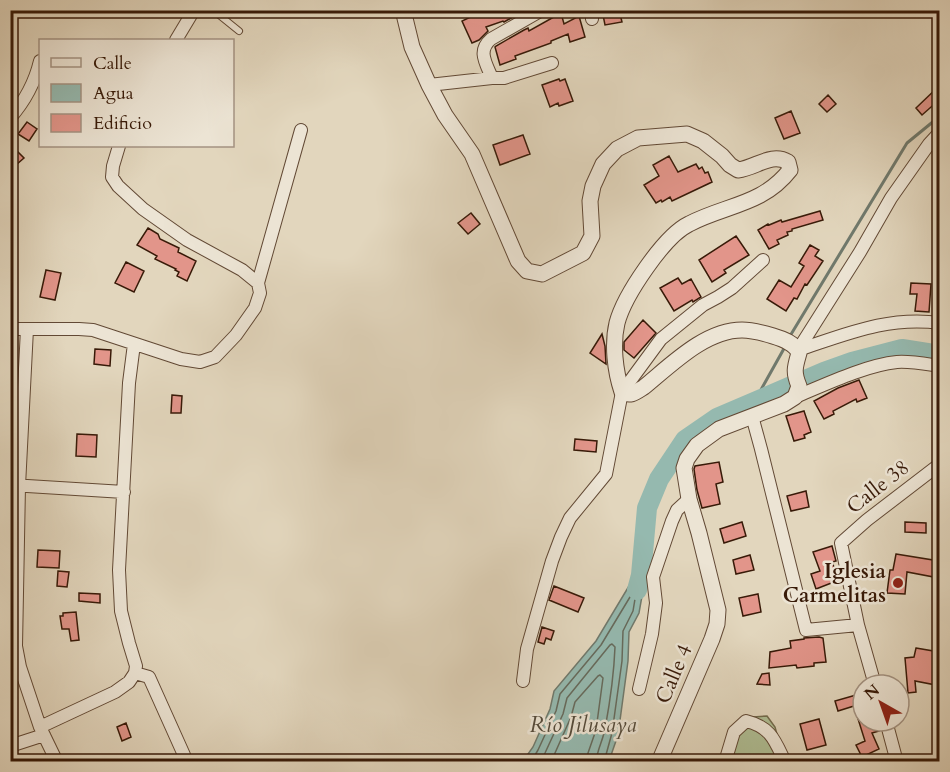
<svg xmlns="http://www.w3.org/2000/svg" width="950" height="772" font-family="Cardo,serif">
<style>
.green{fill:#afbe94;stroke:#746c4e;stroke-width:1.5}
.water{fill:#95b9af;stroke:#70796c;stroke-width:1.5}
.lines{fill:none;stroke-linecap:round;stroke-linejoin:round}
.shore{stroke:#666a5c;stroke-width:1.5}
.stream{stroke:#70796c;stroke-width:3}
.river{stroke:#95b9af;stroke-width:20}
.building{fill:#e2958a;stroke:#381a08;stroke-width:1.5}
.service-casing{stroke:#624935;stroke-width:8}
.minor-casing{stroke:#624935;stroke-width:14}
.tertiary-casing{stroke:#624935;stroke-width:17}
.service{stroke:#ece4d4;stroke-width:6}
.minor{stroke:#ece4d4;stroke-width:12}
.tertiary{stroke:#ece4d4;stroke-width:15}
.poi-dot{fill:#8f2418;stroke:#ece4d4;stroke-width:2}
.labels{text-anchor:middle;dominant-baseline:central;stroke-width:5;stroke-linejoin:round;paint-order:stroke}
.street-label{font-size:21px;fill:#381a08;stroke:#ece4d4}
.poi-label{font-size:21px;font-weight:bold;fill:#381a08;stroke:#ece4d4;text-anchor:end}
.water-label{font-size:22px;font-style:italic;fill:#544a3a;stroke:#ece4d4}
</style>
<rect width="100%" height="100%" fill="#e2d6bd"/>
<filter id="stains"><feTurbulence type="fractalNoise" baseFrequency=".00333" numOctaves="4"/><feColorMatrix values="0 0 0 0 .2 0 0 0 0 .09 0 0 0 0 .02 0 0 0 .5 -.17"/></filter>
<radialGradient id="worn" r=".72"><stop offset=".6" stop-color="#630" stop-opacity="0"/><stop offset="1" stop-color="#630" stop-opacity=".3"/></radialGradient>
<path class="green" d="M767,716L775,727L780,745L772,761L726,762L744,722L753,717Z"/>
<path class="water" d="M650,551L639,613L629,632L628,661L618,735L609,761H523L533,747L550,709L554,691L596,641Z"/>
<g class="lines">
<path class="shore" d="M531,762L538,750L556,711L560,694L601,645L630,597L633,596L635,599L633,611L623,631L622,661L612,733L604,762
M540,762L545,753L563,714L567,698L610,645L612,644L615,647C614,674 610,702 605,729C603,740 597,750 596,762
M551,762L571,717L575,702L598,676L600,675L603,678L596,730L588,753L587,762"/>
<path class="stream" d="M790,336L907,143L940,116
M753,404L786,345"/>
<path class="river" d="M637,590L641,575L647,508L659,479L685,440L717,418L824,372L852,362L902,349L940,355"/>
</g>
<path class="building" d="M485,10H510L513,17L504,22L503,21L486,27L488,31L479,40L472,43L462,21Z
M602,10H619L622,22L605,25Z
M561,13L564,24L579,16L585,37L570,42L568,34L551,41V43L515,56L516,59L500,65L495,47L496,46L524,30L528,28L529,31Z
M559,79L560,81L565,79L573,101L559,106L558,103L550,107L542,85Z
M939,86V100L922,115L916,108Z
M828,95L836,104L827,112L819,104Z
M791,111L800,133L784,139L775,118Z
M27,122L37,129L29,141L18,134Z
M523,135L530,154L500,165L493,145Z
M10,144L24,158L10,170Z
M669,156L678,172L696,164L699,169L702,167L705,173L708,172L712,182L672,201L670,197L662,202L661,200L656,203L644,185L659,176L653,165Z
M820,211L823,220L792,229V231L787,232L788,235L777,240L779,244L769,249L758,230L768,224L769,225L781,220L782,222Z
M471,213L480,224L468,234L458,223Z
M148,228L158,234L160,239L179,248L178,252L196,261L187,281L177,276L179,272L175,270L176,269L155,259L157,256L137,245Z
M736,236L749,255L724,270L726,273L712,282L699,260Z
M810,245L819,250L815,256L823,261L807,285L805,284L797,299L794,298L786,311L767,299L779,280L791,287L804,266L799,263Z
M126,262L144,271L134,292L115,283Z
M46,270L61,273L55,300L40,297Z
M678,278L682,284L691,279L701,297L693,302L692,300L674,311L660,288Z
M911,283L931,284L929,312L915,311L917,294H910Z
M643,320L656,333L634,358L624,350V342Z
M602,334L605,346L606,364L590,353Z
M95,349L111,350L110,366L94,364Z
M859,380L867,398L857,402L856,399L833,411L834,414L824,419L814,401L838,388Z
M172,395L182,396L181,413H171Z
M804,411L811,432L804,435L805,438L794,441L786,416Z
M77,434L97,435L96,457L76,456Z
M575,439L597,441L596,452L574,450Z
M719,462L723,482L716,484L720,504L702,508L697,490L694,469L695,466Z
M806,491L809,507L791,511L787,496Z
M742,522L746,536L724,543L720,529Z
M905,522L926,523V533L905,532Z
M832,546L836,561L832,562L839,580L816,589L811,574L820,571L813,552Z
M38,550L60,551L59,568L37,567Z
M896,554L939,561V578L907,572L905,594L887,593L890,570H893Z
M750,555L754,570L736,574L733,560Z
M58,571L69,572L67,587L57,586Z
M554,586L584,598L578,612L549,600Z
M79,593L100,594V603L79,601Z
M758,594L761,612L743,616L739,598Z
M76,612L79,640L71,641L69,629H62L60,616H63V613Z
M542,627L554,631L551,640L546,638L544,644L538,642Z
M819,637L823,638L826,662L814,663V666L797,668L796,665L769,668L770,652L791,648L790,641L804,639V638Z
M916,648L939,652V666L936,685L915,681L916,692L908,693L905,658L914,657Z
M769,673L770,685L757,684L762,674Z
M863,693V721H876L879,731L872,733L879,749L862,757L856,745L865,741L854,706L838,711L835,701Z
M819,719L826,745L807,750L800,724Z
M126,723L131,737L122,741L117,727Z"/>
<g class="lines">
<g class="service-casing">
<path id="service" d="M213,10L239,31"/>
</g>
<g class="minor-casing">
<path id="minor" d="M591,10L592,19
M176,40L194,10
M492,78C486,63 477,51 491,39L542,10
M429,85L492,78H504L552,63
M10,118C25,101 35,82 40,61
M258,283L301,130
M10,329H79L93,330L181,359L200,362L215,357L236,335L255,308L260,293L258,283L242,270L187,240L143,209L118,186L112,177L113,166L119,146
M27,329L19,486L16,646L20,667L40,727L57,762
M798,350L860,252L891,198L929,144L940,132
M798,350C847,334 887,316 940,323
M795,397C824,385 866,365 897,362C911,361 926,364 940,366
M752,416L761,449L806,630L858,625
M11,485L124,492
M135,673L149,677L184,755
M523,681L527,649L552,561L561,537L570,518L606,474L622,392L661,339L703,305L718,297L732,288L763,260
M875,685L858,625L841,543L867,520L940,464
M639,689L652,634L656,603L653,577L672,521L677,510L689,499
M886,721L897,762
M40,727L115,692L129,682L135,673L136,666L129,643L121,611L119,570L129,383L134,344
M10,746L44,735
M725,762L734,732L746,721C771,727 775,741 785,762"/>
</g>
<g class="tertiary-casing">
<path id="tertiary" d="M403,10L412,47L429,85L445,115L472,154L518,261L527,271L542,274L583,253L592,236L590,201L593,186L603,164L617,149L638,138L687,134L703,141L722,156L730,165L738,170C756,168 771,152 788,162L790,170C763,205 725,205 689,224C664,236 624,296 617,323C612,344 615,371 622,392C631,397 636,392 644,387C671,365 705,330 742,330C752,330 763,333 773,336C783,339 795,343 799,353C795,367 793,372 799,386L795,397L784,404L719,429L697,445L687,459L684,468L689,499L699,533L718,610L717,624L712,639L659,762"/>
</g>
<use href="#service" class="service"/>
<use href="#minor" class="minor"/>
<use href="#tertiary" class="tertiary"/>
</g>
<circle class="poi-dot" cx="898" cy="583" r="6"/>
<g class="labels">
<g class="street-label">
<text transform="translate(878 487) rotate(-38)">Calle 38</text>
<text transform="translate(674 674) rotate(-67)">Calle 4</text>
</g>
<g class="poi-label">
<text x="886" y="571">Iglesia<tspan x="886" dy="24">Carmelitas</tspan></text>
</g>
<g class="water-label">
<text x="583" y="725">Río Jilusaya</text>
</g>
</g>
<rect width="950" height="772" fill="none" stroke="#e2d6bd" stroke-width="36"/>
<rect x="12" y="12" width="926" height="748" fill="none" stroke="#381a08" stroke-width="3"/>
<rect x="18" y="18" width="914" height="736" fill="none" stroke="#381a08" stroke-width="1.5"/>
<rect x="39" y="39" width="195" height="108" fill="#ece4d4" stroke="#a49382" stroke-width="1.5"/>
<rect x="51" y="58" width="30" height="9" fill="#ece4d4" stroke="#a49382" stroke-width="1.5"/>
<text x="93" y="69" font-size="18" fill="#381a08">Calle</text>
<rect x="51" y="84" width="30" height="18" fill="#95b9af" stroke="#a49382" stroke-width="1.5"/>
<text x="93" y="99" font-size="18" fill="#381a08">Agua</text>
<rect x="51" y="114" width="30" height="18" fill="#e2958a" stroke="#a49382" stroke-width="1.5"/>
<text x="93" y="129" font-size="18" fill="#381a08">Edificio</text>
<g transform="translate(881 703) rotate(320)"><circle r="28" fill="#ece4d4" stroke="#a49382" stroke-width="1.5"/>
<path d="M0-4.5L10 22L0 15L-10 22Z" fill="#8f2418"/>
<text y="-9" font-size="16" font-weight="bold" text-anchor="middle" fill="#381a08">N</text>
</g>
<rect width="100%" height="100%" filter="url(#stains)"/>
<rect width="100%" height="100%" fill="url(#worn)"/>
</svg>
